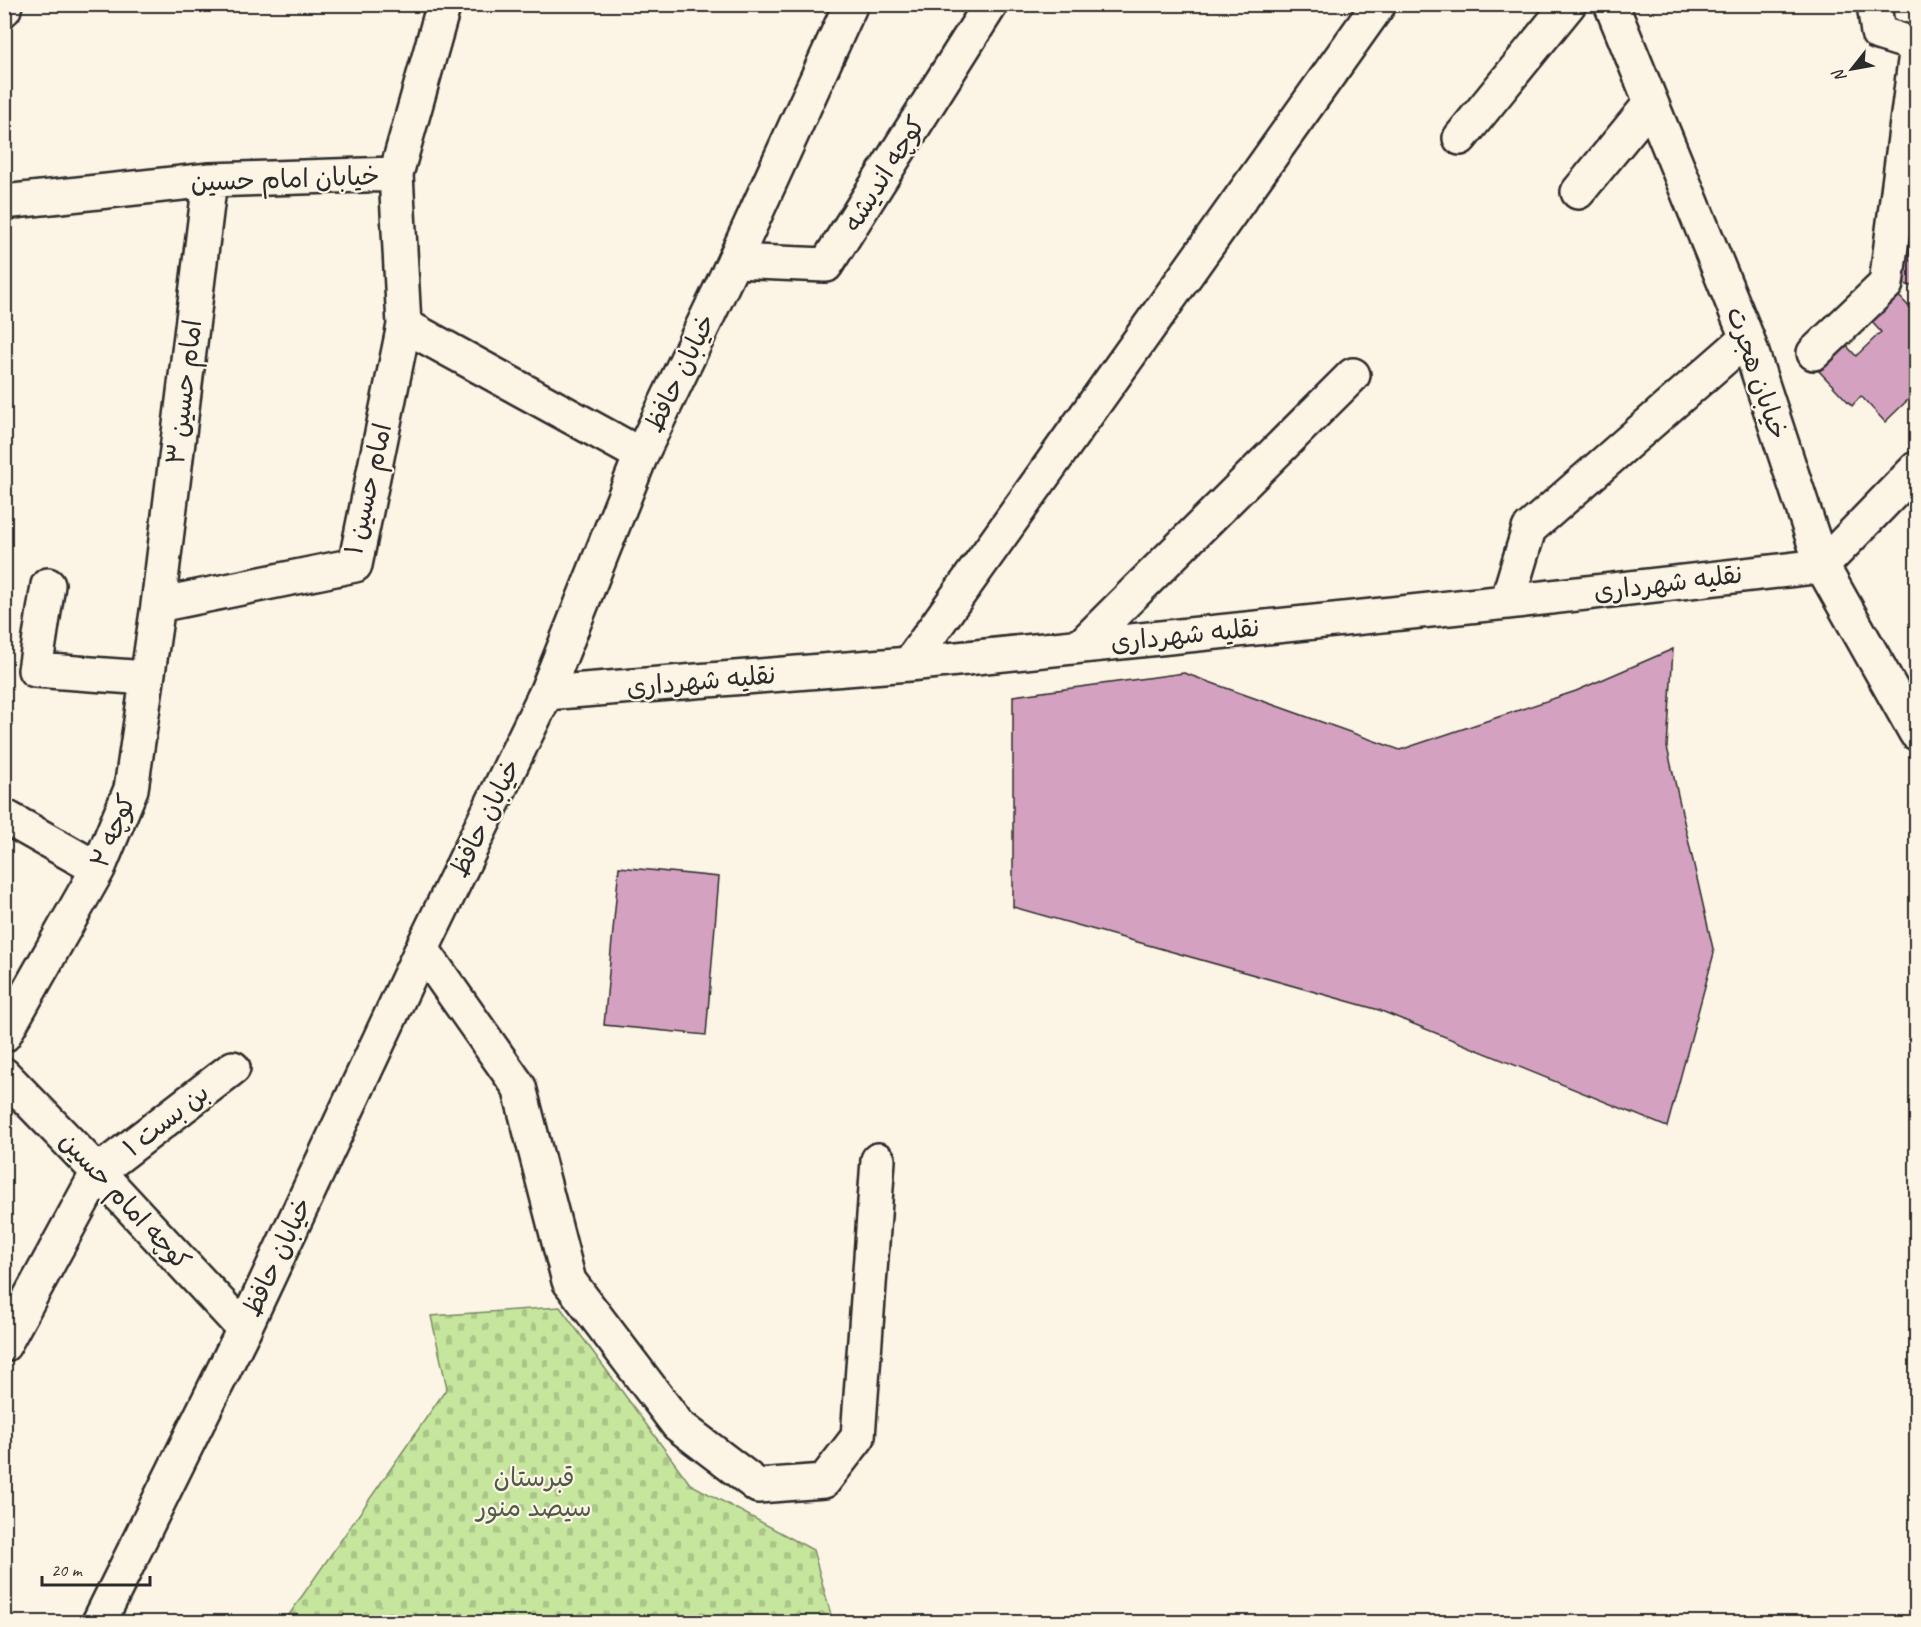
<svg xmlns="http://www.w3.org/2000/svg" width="1921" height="1627" font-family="Caveat,'Playpen Sans Arabic',sans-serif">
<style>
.cemetery{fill:url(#cemetery-stones);stroke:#788864;stroke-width:1.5}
.building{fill:#d4a2c0;stroke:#2b2b2b;stroke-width:1.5}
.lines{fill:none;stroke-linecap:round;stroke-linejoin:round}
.minor-casing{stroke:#2b2b2b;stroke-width:38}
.major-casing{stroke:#2b2b2b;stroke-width:38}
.minor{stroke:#fcf5e5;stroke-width:33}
.major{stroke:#fcf5e5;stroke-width:33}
.labels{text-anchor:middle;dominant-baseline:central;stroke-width:4.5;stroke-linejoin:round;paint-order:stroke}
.street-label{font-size:26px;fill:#2b2b2b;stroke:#fcf5e5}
.park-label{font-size:26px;fill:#525a48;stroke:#fcf5e5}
</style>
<defs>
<pattern id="cemetery-stones" width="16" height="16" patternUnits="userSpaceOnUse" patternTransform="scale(1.5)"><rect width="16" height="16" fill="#c6e69e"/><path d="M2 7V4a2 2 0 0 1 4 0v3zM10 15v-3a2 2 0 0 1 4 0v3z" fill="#aac588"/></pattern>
</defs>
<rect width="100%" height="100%" fill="#fcf5e5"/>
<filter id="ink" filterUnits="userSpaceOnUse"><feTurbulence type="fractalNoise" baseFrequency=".0167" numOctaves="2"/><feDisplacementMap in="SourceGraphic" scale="12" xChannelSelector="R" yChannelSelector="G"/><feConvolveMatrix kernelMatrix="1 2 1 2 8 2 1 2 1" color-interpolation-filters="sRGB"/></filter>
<g filter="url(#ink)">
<path class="cemetery" d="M560,1307L690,1484L813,1550L833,1622H284L447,1388L431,1316Z"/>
<path class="building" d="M1902,245L1916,248V287L1895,282Z
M1897,294L1916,314V392L1885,422L1861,396L1852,406L1818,370L1845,344L1856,356L1881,332L1870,320Z
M1673,649L1667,747L1714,953L1667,1127L1379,1010L1013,907V696L1184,673L1400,750L1576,691Z
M619,867L719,877L706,1035L604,1025Z"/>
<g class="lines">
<g class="minor-casing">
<path id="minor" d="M1611,4L1747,338L1822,566L1916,733
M1874,4L1878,33L1916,45
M4,9L5,4
M1460,138L1569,4
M396,174L444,4
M1578,192L1651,103
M4,202L210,180L396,174L404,325L641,455
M734,261L826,265L991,4
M1814,353L1886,284L1916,53
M48,585L35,670L147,678
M1507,602L1529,529L1747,338
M158,605L355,565L404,325
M1081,646L1353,375
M909,664L1379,4
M546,693L909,664L1507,602L1822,566L1916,469
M4,816L98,869
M422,949L519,1087L569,1281L678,1425L758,1486L824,1481L858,1437L878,1160
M4,1035L98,869L131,789L158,605L210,180
M4,1075L98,1172L244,1329
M4,1345L98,1172L233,1068"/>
</g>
<g class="major-casing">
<path id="major" d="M99,1622L244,1329L422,949L546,693L641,455L734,261L851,4"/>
</g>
<use href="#minor" class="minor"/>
<use href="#major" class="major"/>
</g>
</g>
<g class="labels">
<g class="street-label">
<text transform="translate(884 174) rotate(-58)">کوچه اندیشه</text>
<text transform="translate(285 179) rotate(-2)">خیابان امام حسین</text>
<text transform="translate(680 373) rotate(-64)">خیابان حافظ</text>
<text transform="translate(1757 373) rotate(71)">خیابان هجرت</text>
<text transform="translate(184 392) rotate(-83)">امام حسین ۳</text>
<text transform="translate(368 489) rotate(-77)">امام حسین ۱</text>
<text transform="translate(1668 583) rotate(-7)">نقلیه شهرداری</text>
<text transform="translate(1185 635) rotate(-6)">نقلیه شهرداری</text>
<text transform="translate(701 681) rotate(-5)">نقلیه شهرداری</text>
<text transform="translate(485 818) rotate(-64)">خیابان حافظ</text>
<text transform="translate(113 831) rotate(-67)">کوچه ۲</text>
<text transform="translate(166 1120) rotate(-38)">بن بست ۱</text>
<text transform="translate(125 1201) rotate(47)">کوچه امام حسین</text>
<text transform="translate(277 1257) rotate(-65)">خیابان حافظ</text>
</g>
<g class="park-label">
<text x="534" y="1477">قبرستان<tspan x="534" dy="30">سیصد منور</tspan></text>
</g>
</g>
<rect width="1921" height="1627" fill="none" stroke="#fcf5e5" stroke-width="24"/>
<rect x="12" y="12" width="1897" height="1603" fill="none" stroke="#2b2b2b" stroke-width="2" filter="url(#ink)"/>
<g transform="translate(1852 69) rotate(239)" stroke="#fcf5e5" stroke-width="4.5" paint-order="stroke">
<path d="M0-4.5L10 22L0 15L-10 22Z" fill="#2b2b2b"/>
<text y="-9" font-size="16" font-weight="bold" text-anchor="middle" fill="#2b2b2b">N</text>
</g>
<path d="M42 1576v9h108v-9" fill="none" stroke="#2b2b2b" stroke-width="3"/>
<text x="51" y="1576" font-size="18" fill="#2b2b2b" stroke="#fcf5e5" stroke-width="4.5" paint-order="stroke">20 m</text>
</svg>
